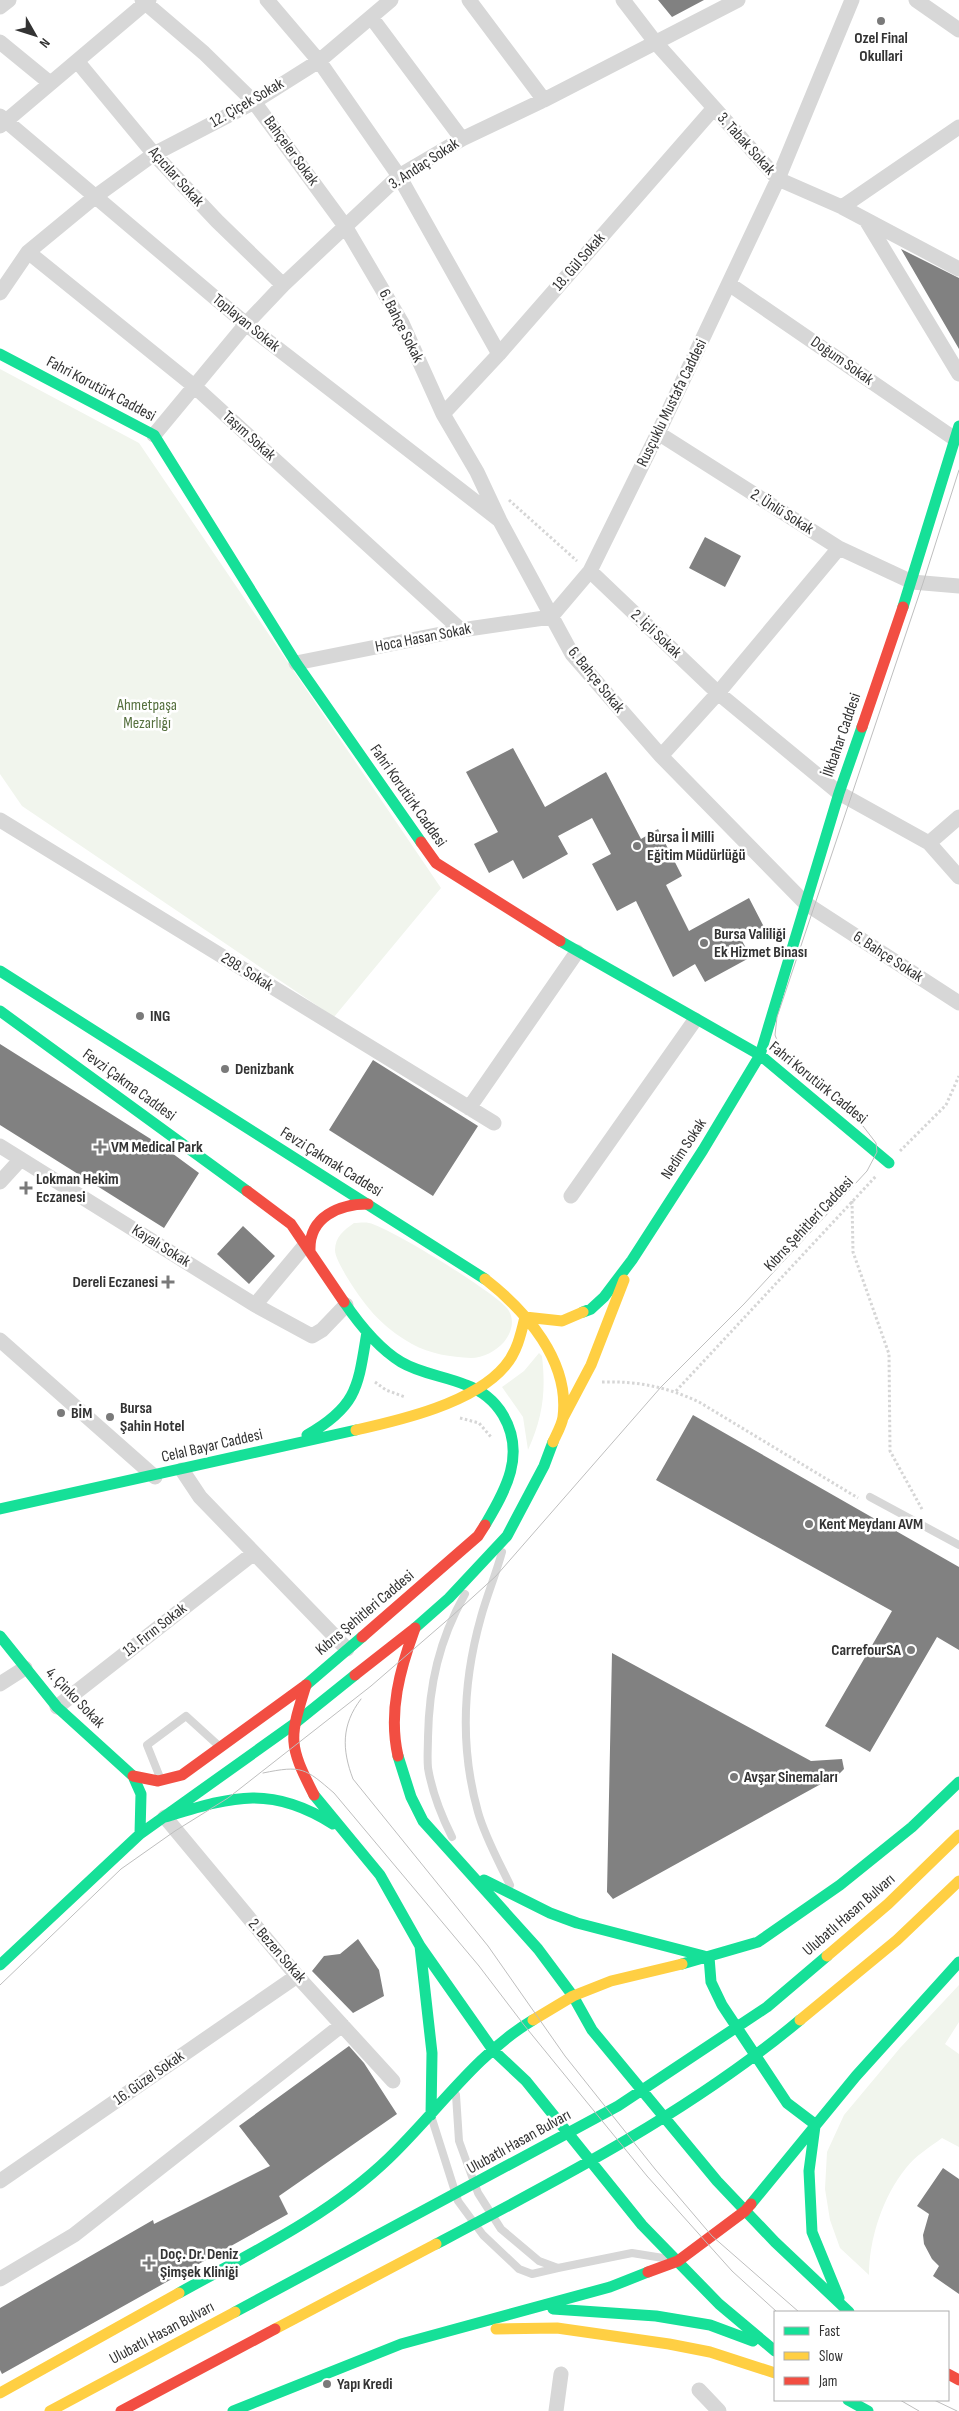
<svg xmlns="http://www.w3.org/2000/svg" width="959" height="2411" font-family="'Sofia Sans Condensed',sans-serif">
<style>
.green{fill:#f1f5ed}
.building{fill:#818181}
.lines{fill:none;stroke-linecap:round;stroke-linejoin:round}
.path{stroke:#d6d6d6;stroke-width:3;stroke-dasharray:2.5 2.5;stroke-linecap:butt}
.lane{stroke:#d7d7d7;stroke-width:8}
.street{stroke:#d7d7d7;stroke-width:15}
.fast{stroke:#16e098;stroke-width:11}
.slow{stroke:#ffcf43;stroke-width:11}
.jam{stroke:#f24e42;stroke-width:11}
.tram{stroke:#bebebe;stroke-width:1}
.poi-dot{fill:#7a7a7a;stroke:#fff;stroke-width:2}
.labels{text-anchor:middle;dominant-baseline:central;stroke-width:5;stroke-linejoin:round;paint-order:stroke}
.poi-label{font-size:16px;font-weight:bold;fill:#333;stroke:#fff;text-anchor:start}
.street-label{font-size:16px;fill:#333;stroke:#fff}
.park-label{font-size:16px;fill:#56703f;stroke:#fff}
</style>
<rect width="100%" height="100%" fill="#fff"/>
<path class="green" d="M0,369L139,443L441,888L334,1017L22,806L0,774Z
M354,1223C358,1223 364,1222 369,1223C387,1226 502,1296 509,1311C515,1322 511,1333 504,1342C496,1351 483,1358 471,1358C451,1357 430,1354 412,1344C380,1326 364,1305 345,1274C342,1268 335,1257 335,1250C335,1237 344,1230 354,1223Z
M539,1353L542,1356C546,1392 543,1416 528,1450L523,1417L502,1387L524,1371Z
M959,1985V2022L945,2044L959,2054V2147L942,2138C930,2147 915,2156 906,2168C883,2196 869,2239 869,2275L840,2248L830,2220L825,2189L827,2152L844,2115L900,2048Z"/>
<path class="building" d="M658,0H704L672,17Z
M901,249L959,278V349Z
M705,537L741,556L725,587L689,568Z
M513,748L545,807L606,772L641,839L658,829L682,876L666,885L689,931L749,898L764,927L741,939L751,957L705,982L695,964L673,977L636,901L617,911L592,864L611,854L592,818L558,836L568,854L523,879L513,860L489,873L474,844L498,832L466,772Z
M0,1044L165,1148L199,1173L164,1228L0,1125Z
M373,1060L478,1126L433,1196L329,1130Z
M243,1226L275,1256L249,1284L217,1254Z
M693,1415L959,1567V1650L937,1637L870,1752L825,1726L892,1611L656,1480Z
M612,1653L811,1761L842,1759L844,1769L839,1774L613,1899L607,1892Z
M358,1939L379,1970L384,1996L353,2013L312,1971L324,1956L340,1954Z
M349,2046L364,2063L397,2114L279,2196L288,2214L2,2374L0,2370V2308L153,2220L154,2224L270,2166L239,2126Z
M943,2168L959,2179V2294L933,2276L939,2266L932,2259L924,2244L923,2235L929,2214L917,2206Z"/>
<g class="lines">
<path class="path" d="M509,500L577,561
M900,1151L946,1105L959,1076
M852,1201L853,1252L889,1354L890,1451L923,1511
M375,1382L386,1390L405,1397
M602,1382C638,1381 667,1387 699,1402L858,1498
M676,1391L877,1175
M460,1418L479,1423L491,1437"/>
<path class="lane" d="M870,1497L959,1545
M502,1552C496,1574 487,1595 481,1617C463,1681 460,1748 478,1812C485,1837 499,1862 510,1885
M161,1780L147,1745L186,1716L219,1746
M452,1837C441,1815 432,1792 428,1768C427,1758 428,1747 428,1737C429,1685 439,1640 465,1594
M456,2095L459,2141L478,2193L501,2229L539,2261L558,2268L632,2253L663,2258
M432,2119L458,2201L483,2235L519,2269L532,2274L558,2268"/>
<path class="street" d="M142,0L204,53L254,102L345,226L402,323L443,414L477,472L500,521L572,654L661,756L805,903L959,1003
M267,0L319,61L399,176L499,354
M469,0L544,100
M623,0L656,43L778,179L842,207L959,269
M916,0L959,30
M0,7L9,0
M371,17L462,139
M0,42L50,83
M77,61L154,154L217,221L283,285
M0,116L246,324L498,519
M0,126L149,0
M842,207L959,127
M866,220L959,374
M28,252L194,386L461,630
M729,284L955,439
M0,293L28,252L96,196L154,154L254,102L319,61L391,0
M443,414L499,354L714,108
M658,433L839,548L912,582L959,586
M154,435L246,324L283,285L399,176L462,139L544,100L738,0
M590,571L718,693L839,793L929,843L959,877
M296,663L461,630L551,617L590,571L658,433L778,179L852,0
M661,756L718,693L839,548
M0,820L494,1123
M929,843L959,817
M469,1108L577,952
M0,1146L255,1305L306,1244
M0,1182L21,1159
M571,1196L695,1020
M255,1305L312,1336L322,1330L346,1305
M0,1340L155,1477
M182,1470L200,1497L347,1649
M0,1684L25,1668
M57,1707L254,1553
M165,1817L297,1976L393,2081
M0,2181L297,1976
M0,2279L74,2235L342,2025
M699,2390L719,2411
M556,2411L561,2374"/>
<path class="fast" d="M0,354L154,435L296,663L421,842
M903,607L959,426
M560,941L760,1055L889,1163
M0,971L485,1279
M0,1011L247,1191
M344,1302C359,1324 378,1348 401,1362C421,1374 445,1376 466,1385C483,1391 494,1400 503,1415C526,1454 506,1490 485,1525
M583,1312L591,1309L604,1297L632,1260L703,1150L760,1055L839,793L862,727
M307,1435C358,1406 358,1386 367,1332
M0,1509L356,1430
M415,1628L449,1598L507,1536L544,1466L553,1442
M0,1636L57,1707L133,1776L141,1794L140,1834
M306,1685L362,1637
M398,1756L411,1797L423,1821L538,1949L573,1996L592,2030L717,2181L775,2242L849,2312
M314,1795L380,1875L420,1946L432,2053L431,2115
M165,1817C232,1797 270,1784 333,1824
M484,1880L550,1913L577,1923L704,1956
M420,1946L493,2050L526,2081L642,2225L719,2304L775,2351
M709,1957L711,1982L722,2005L787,2103L816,2125
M682,1964L758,1942L840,1885L912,1827L959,1782
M0,1965L140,1834L294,1724L355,1675
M815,2126L809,2171L812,2232L839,2298
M751,2204L856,2076L959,1962
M436,2244C562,2178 691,2111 800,2020
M179,2293C251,2253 329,2216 389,2158C436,2113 476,2054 533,2020
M553,2309L656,2316L710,2325L753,2341
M235,2312L618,2106L767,2007L827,1956
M848,2400L868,2411
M233,2411L401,2344L610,2287L648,2272"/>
<path class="slow" d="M485,1279C526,1311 570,1361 563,1417C562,1425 556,1435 553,1442
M563,1418L591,1365L624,1280
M356,1430C401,1420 474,1403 505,1366C517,1352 521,1334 525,1317L562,1321L583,1312
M827,1956L888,1904L959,1835
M533,2020L573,1996L611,1981L682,1964
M800,2020L897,1940L959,1881
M275,2329L436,2244
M496,2329L557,2328L669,2344L710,2352L775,2373
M0,2393L179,2293
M50,2411L235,2312"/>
<path class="jam" d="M862,727L903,607
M421,842L436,863L560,941
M247,1191L291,1224L344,1302
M310,1250C309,1217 339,1204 368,1204
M362,1637L478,1536L485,1525
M355,1675L415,1628
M306,1685C289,1739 288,1744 314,1795
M398,1756C388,1712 400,1669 415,1628
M133,1776L158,1781L182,1775L306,1685
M648,2272L678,2261L745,2211L751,2204
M948,2374L959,2380
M121,2411L275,2329"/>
<path class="tram" d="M361,1699C341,1725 342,1750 353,1779L488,1946L565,2056L655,2169L712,2236L799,2312
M263,1773C302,1765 305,1768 334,1793L479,1966L524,2025L647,2176L732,2271L777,2312
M0,1985L121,1869L175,1831L228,1798L371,1686L452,1616L496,1576L661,1387L744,1304L867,1171L877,1152L876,1143L863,1126L797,1071L783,1055L775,1035L777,1017L923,583L959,470
M900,2400L919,2411
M934,2400L957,2411"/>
</g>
<g class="poi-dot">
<circle cx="881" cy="21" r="5"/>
<circle cx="637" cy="846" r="5"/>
<circle cx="704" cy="943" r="5"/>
<circle cx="140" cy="1016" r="5"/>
<circle cx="225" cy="1069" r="5"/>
<path d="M97.5 1139.5h5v5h5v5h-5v5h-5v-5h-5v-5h5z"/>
<path d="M23.5 1180.5h5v5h5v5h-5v5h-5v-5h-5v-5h5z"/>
<path d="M165.5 1274.5h5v5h5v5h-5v5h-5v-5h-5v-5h5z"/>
<circle cx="61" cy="1413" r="5"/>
<circle cx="110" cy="1417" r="5"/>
<circle cx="809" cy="1524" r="5"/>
<circle cx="911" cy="1650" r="5"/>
<circle cx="734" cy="1777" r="5"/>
<path d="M146.5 2255.5h5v5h5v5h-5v5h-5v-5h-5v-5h5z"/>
<circle cx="327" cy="2384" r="5"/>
</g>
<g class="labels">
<g class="poi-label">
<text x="881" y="38" text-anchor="middle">Ozel Final<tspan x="881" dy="18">Okullari</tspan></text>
<text x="647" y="837">Bursa İl Milli<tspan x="647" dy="18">Eğitim Müdürlüğü</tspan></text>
<text x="714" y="934">Bursa Valiliği<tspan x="714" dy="18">Ek Hizmet Binası</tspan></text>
<text x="150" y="1016">ING</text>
<text x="235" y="1069">Denizbank</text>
<text x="111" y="1147">VM Medical Park</text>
<text x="36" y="1179">Lokman Hekim<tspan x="36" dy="18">Eczanesi</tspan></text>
<text x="158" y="1282" text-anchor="end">Dereli Eczanesi</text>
<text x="120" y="1408">Bursa<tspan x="120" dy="18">Şahin Hotel</tspan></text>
<text x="71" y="1413">BİM</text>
<text x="819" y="1524">Kent Meydanı AVM</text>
<text x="901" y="1650" text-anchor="end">CarrefourSA</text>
<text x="744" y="1777">Avşar Sinemaları</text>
<text x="160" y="2254">Doç. Dr. Deniz<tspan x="160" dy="18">Şimşek Kliniği</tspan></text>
<text x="337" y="2384">Yapı Kredi</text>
</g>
<g class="street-label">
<text transform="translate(247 103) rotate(-30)">12. Çiçek Sokak</text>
<text transform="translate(746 144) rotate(48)">3. Tabak Sokak</text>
<text transform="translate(291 151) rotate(54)">Bahçeler Sokak</text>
<text transform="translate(424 164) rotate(-33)">3. Andaç Sokak</text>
<text transform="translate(176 177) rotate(48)">Açıcılar Sokak</text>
<text transform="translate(579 262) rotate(-49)">18. Gül Sokak</text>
<text transform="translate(246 323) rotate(39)">Toplayan Sokak</text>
<text transform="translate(401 326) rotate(63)">6. Bahçe Sokak</text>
<text transform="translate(842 361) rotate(35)">Doğum Sokak</text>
<text transform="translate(101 389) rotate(28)">Fahri Korutürk Caddesi</text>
<text transform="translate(672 403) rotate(-64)">Rusçuklu Mustafa Caddesi</text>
<text transform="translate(249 436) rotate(42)">Taşım Sokak</text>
<text transform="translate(782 512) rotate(32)">2. Ünlü Sokak</text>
<text transform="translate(656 634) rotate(43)">2. İçli Sokak</text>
<text transform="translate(423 638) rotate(-11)">Hoca Hasan Sokak</text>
<text transform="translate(596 680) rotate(51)">6. Bahçe Sokak</text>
<text transform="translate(842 735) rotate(-71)">İlkbahar Caddesi</text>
<text transform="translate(408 796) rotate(55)">Fahri Korutürk Caddesi</text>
<text transform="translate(888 957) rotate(33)">6. Bahçe Sokak</text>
<text transform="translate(247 972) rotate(32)">298. Sokak</text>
<text transform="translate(818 1083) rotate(39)">Fahri Korutürk Caddesi</text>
<text transform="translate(129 1085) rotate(36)">Fevzi Çakma Caddesi</text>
<text transform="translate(684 1149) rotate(-57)">Nedim Sokak</text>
<text transform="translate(331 1162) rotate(32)">Fevzi Çakmak Caddesi</text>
<text transform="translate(809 1224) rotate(-47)">Kıbrıs Şehitleri Caddesi</text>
<text transform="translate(161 1246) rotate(32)">Kayalı Sokak</text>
<text transform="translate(212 1446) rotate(-13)">Celal Bayar Caddesi</text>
<text transform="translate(365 1613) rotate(-40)">Kıbrıs Şehitleri Caddesi</text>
<text transform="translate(155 1630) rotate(-38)">13. Fırın Sokak</text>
<text transform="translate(75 1698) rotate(46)">4. Çinko Sokak</text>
<text transform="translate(849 1915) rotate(-41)">Ulubatlı Hasan Bulvarı</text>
<text transform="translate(277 1951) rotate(49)">2. Bezen Sokak</text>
<text transform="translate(149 2078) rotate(-35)">16. Güzel Sokak</text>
<text transform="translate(519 2142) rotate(-29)">Ulubatlı Hasan Bulvarı</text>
<text transform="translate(162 2333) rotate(-28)">Ulubatlı Hasan Bulvarı</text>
</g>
<g class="park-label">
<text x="147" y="705">Ahmetpaşa<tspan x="147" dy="18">Mezarlığı</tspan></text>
</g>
</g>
<rect x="774" y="2311" width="175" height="90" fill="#ffffff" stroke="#adadad"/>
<rect x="784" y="2327" width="25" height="8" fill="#16e098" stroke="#adadad"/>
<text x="819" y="2336" font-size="15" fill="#333333">Fast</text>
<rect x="784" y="2352" width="25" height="8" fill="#ffcf43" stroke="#adadad"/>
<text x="819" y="2361" font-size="15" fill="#333333">Slow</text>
<rect x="784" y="2377" width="25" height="8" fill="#f24e42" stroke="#adadad"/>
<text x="819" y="2386" font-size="15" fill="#333333">Jam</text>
<g transform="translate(35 35) rotate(129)" stroke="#ffffff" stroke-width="4" paint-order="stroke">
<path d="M0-4L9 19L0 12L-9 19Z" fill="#333333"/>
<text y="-8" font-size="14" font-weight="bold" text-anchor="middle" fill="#333333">N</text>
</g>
</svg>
